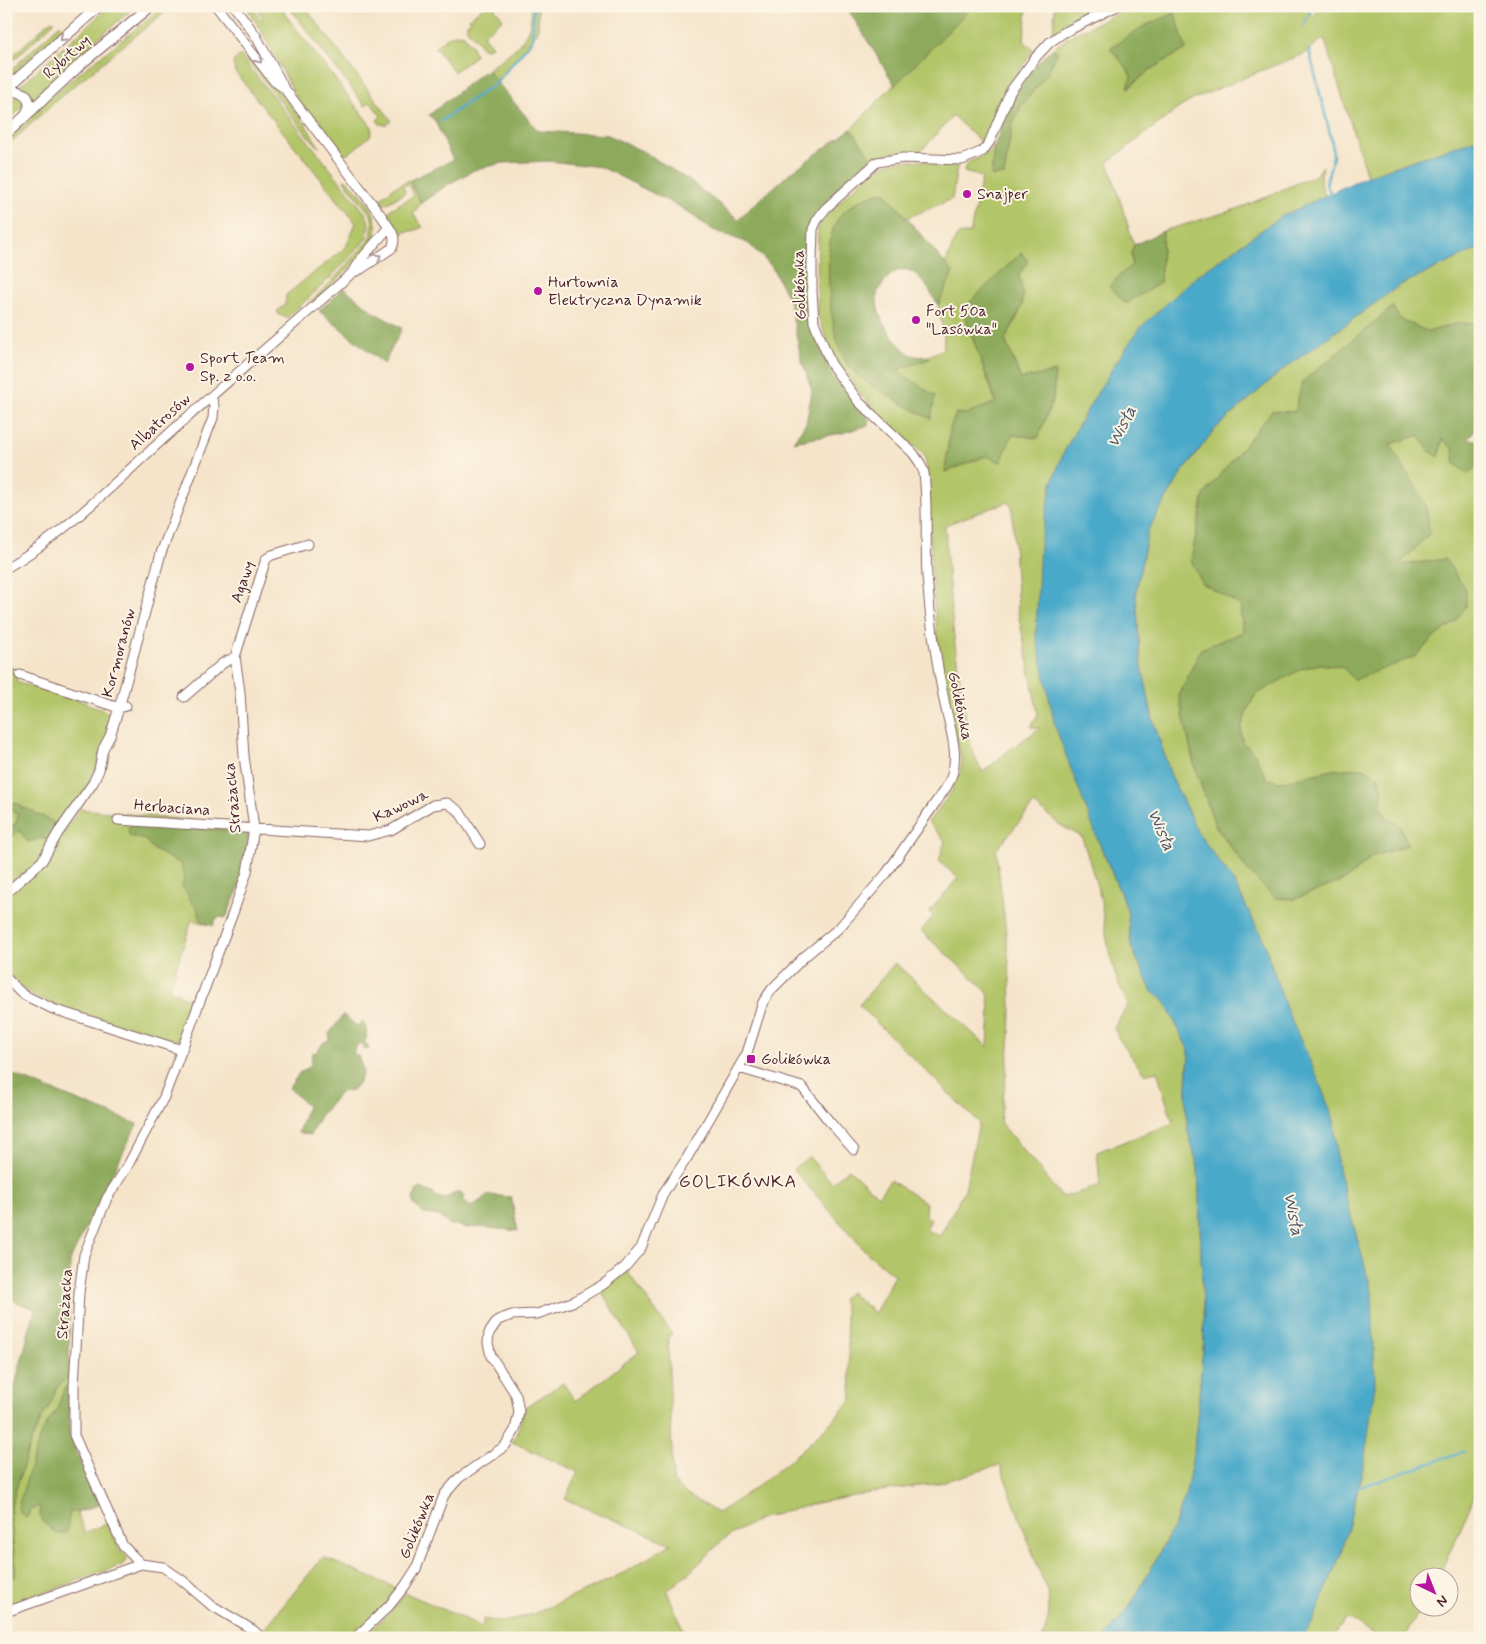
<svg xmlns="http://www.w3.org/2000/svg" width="1486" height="1644" font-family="Mynerve,sans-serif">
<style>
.green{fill:#b2c568;stroke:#7e724a;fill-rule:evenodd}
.forest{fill:#8daa5c;stroke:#6c6444}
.water{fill:#4aa9c9;stroke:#4a647a}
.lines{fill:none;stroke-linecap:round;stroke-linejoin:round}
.stream{stroke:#4aa9c9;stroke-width:2.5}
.minor-casing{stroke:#866463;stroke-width:11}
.major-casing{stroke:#866463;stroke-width:12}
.minor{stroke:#fff;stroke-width:9}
.major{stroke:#fff;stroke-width:10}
.oneway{stroke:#ae9aa0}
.poi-dot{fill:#b5179e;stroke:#fcf5e5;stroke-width:2}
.labels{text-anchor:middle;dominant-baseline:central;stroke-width:4;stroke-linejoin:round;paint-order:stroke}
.street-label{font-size:16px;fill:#4a1f2b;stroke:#fcf5e5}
.poi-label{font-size:16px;fill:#4a1f2b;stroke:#fcf5e5;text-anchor:start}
.water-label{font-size:18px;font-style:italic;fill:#4a566a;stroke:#fcf5e5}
.neighbourhood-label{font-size:18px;letter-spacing:1px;fill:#4a1f2b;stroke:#fcf5e5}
</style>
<rect width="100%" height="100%" fill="#fcf5e5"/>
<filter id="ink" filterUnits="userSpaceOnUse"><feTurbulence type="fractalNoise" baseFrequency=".02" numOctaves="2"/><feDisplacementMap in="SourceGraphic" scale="10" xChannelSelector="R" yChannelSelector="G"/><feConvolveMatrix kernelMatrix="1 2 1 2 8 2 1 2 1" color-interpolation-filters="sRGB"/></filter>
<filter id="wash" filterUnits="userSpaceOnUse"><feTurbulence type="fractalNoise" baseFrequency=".0096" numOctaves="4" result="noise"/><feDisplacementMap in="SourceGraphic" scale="20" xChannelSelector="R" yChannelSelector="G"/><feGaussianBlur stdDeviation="1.12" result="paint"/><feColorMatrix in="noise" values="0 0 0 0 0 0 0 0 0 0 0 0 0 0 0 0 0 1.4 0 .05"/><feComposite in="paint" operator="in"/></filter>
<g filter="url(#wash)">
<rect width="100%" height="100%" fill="#f5e4ca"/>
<path class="green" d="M110,6H136L96,40L58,79L34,101L30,92L20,86Z
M165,6H172L58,99L6,147V141L63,86Z
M248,6H250L262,20L263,17L254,6H283L284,13L372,127V132L370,136L348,154H339L297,98L262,32L251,15Z
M291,6H304L392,121L385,125L380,124L377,120L381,116L370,102L365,106L292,11Z
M484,6H493L503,19L483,35L492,46L487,49L483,48L467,29V24L471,21L469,19Z
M531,6H538V28L532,40L497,82L487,70C511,52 534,40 531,6Z
M973,6H983L990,10L991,6H1027L1024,41L1034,50L1004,93L984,145L953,116L919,153C904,153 885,151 873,160L851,129L907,71Z
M1055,6H1106L1077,19L1053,34Z
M1133,6H1301L1314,16L1320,6H1480V138L1367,176L1324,38L1304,54L1260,71L1194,99L1179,108L1108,162L1134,245L1131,254L1132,264L1160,283L1163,231L1240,208L1316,175L1323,166L1320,180L1325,196L1280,217L1196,277L1140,328L1115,364L1084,415L1063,454L1052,483L1096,835L1127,909L1131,946L1152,992L1164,1000L1189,1051L1186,1107L1188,1132L1198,1167L1204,1338L1194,1452L1185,1497L1173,1528L1129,1608L1104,1638H1042C1049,1621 1050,1612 1048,1594L1000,1465L935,1484L880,1491L817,1503L759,1519L724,1539L691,1571L667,1591L687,1638H362L388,1614L406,1593L483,1627V1619L503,1622L533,1614L586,1591L627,1571L671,1544L565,1499L578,1472L512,1442L519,1428L525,1407L563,1383L575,1401L639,1352L601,1291L627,1271L672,1334L668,1337L673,1481L684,1493L718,1513C767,1481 814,1444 852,1399L845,1309L842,1299L850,1292L875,1313L894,1275L867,1253L793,1169L809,1157L832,1183L849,1169L878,1196L890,1180L926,1203L925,1216L931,1219L926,1230L940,1236L965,1189L979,1123L859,1005L895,963L988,1047L990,1009L988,992L921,931L933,916L929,912L958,878L939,861L945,841L928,822L952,791L953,783L960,772L962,763L940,665L932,583L927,468L924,455L884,419L863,397L833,356L818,316L817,284L818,228L822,220C842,201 870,165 898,161C914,159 936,162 952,163L957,167L952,199L907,218L884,191L835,224L828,253L896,369L929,359V356L943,349L944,336L938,305L953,273L945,264L957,235L970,233L982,177L964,172C965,160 972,161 981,157C986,155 990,151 994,147L992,176L1004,175L1012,126L1021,106L1047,74L1058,52L1052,49L1072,35ZM1110,48L1186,49L1151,69L1129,88L1131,76L1127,68ZM1019,275C1026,309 1020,311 1005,340L1021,379L1055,373L1053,399L1038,438L1012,435L986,456L945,472L950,429L956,413L967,415L996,403L964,314ZM1008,502L1012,507L1018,612L1038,714L1031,727L1040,728L1013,747L983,772C969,752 967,723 963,699C953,641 948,583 945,525ZM1034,804L1060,825L1082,837L1100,896L1109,952L1116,977L1128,1005L1114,1028L1119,1039L1144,1074L1157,1071L1173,1123L1097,1152L1100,1185L1084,1191L1062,1197L1000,1122C1005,1084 1011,1044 1011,1005C1010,953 1002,901 996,850Z
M50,21H55L6,67V62Z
M60,24L64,28L6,80V75Z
M455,34L464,35L472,46L475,55L473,58L454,72L435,47L446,38Z
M243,54L253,57L305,124L320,148L308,136Z
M240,55L366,214L369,223L367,238L328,280L287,318L279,315L277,311L285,305L286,295L346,247L356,223L235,72L233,62Z
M18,96L23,99V106L6,122V105L14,98Z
M345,179C362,193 385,217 373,241C369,249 361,255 355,262C341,277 326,291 310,305L309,303L333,280L371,238L373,223L371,215L344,180Z
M409,180L421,203L413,214L423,227L416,230L404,232L403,234L388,215L391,209L414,196L409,184L403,186L405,191L403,194L384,205L381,198L393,188Z
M1480,248V322L1456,324L1428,332L1398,318L1392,307L1295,412L1272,411L1204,495L1191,560L1202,583L1240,605L1243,632L1201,649L1179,696L1194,765L1215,825L1249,872L1275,898L1295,899L1347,879L1373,856L1407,845L1400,826L1387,818L1380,805L1383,790L1378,776L1363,768L1333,770L1279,782L1267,779L1254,753L1242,742L1241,728L1247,711L1255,695L1276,682L1301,669L1320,664L1343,667L1416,656L1433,638L1454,623L1398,565L1390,444L1420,435L1428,450L1439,457L1442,439L1453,448L1468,473L1480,463V534L1478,536L1480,541V1482L1459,1533L1438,1576H1418V1606L1422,1607L1404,1638H1380L1347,1618L1332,1638H1301L1312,1624L1342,1551L1364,1464L1372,1292L1338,1169L1334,1121L1286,1008L1262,937L1232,879L1198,833L1171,776L1153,720L1140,656L1136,592L1148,530L1181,474L1214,430L1280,372L1400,285Z
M6,666L13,668L18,683L74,698L112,714L109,732L90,784L40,860L11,884L6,866Z
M80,809L250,827L240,885L215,911L209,925L192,920L169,989L193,1002L181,1039L169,1042L62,1007L36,997L18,986L6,968V898L34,872Z
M69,1358V1435L100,1504L77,1513L85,1533L108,1523L119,1549L126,1556L127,1560L122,1565L6,1606V1516L26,1453Z
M323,1557L398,1589L386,1604L351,1638H264L260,1634Z"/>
<path class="forest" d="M846,6H973L895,85Z
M1175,13L1186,49L1151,69L1128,88L1131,76L1127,68L1110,48L1142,27Z
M1052,49L1058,52L1047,74L1021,106L1012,126L1004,175L991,176L994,147L1013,97L1038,62Z
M487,70L538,131L608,135L644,152L690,181L738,219L790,173L851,129L873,160L830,198L811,226L807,237L808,300L811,323L831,374L870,420L869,425L842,433L793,442L806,423L812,391L801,358L789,300L772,267L748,243L713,230L680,207L601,167L550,161L502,163L474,170L447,185L421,203L410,180L453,160L435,121L429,115L484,71L485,72Z
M884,191L953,273L938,305C929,290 914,258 892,274C886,278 881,287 877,293C877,298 877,304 878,309C881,322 898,347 910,354C916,357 922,357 929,356V359L897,370L935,396L931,419C907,406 864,385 848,365C829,341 822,252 835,224C844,206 866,196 884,191Z
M1163,231L1160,283L1126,304L1109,286L1132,264L1131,254L1134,245Z
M1021,253L1028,261L1019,275L1023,294L1022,306L1005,340L1021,379L1055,372L1053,398L1038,438L1012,435L1001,462L986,456L945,472L950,429L956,413L967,414L996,402L964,314L967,305Z
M344,288L375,313L402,328L384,364L319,311Z
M1393,307L1399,318L1428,332L1456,324L1480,322V379L1476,384L1480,387V421L1468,440H1480V463L1468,474L1455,464L1453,449L1442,439L1439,457L1428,450L1420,435L1390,444L1425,504L1430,533L1399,565L1445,559L1466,590V606L1454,623L1433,638L1416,656L1354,680L1343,667L1320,664L1301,669L1255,695L1247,711L1241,728L1242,742L1254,753L1267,779L1279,782L1333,770L1363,768L1378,776L1383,790L1380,806L1387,818L1400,826L1408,845L1373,856L1347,879L1295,899L1275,898L1249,872L1215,825L1194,765L1179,696L1201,649L1243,632L1240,605L1202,583L1191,560L1204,495L1272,411L1295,412L1302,382Z
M13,802L20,805L22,809L24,808L34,811L36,815L44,816V818L54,822L59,826L49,843L47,839L43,838L28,842L19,830L14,836L10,835L6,831L7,827L16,824L18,814L13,812L10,807Z
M131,825L242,831L249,835L240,885L226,918L220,917L216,919L213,926L201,921L198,909L191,902L187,893L182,887L184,877L181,864L154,850L145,840L130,836L128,832L129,826Z
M343,1015L357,1026L363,1022C367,1027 368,1038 364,1043L368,1045L369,1049L363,1050V1044L361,1042L355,1048L353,1053L359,1057L363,1071L360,1081L352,1090L341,1092L320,1116L310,1135L298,1133L307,1106L289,1088L300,1072L304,1071L311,1064L312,1053L317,1052L323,1043L330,1039L329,1034Z
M6,1072L137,1124L70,1260L69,1376L56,1389L50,1405L40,1421L30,1443L12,1503L11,1516L16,1577L14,1579L10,1577L8,1578L6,1582V1460L8,1454L6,1452V1420L35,1309L6,1298Z
M421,1188L434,1194L435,1196L444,1199L453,1194L461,1192L465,1196L462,1200L471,1207L488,1195L511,1197L518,1231L480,1227L464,1228L457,1225H449L439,1216L424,1214L414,1205L413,1199L417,1190Z
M69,1385V1435L100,1504L77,1512H70C68,1517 69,1525 67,1532L62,1534H57L45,1524L40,1516V1506L30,1510L28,1516L26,1517L19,1512L18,1507L41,1433L57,1409L64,1389Z"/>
<path class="water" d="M1480,138V248L1400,285L1280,372L1214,430L1181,474L1148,530L1136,592L1140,656L1153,720L1171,776L1198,833L1232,879L1262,937L1286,1008L1318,1079L1334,1121L1338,1169L1372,1292L1375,1385L1364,1464L1342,1551L1312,1624L1301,1638H1104L1129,1608L1173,1528L1185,1497L1194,1452L1204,1338L1198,1167L1188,1132L1186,1107L1189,1051L1164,1000L1152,992L1131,946L1127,909L1096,835L1055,726L1036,635L1040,543L1052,483L1063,454L1084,415L1115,364L1140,328L1196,277L1280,217L1367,176Z"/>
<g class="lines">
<path class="stream" d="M1303,26L1313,6
M1309,50L1332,142L1333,156L1326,184L1332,196
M441,121L497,82L532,40L534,6
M1357,1488L1464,1452"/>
</g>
</g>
<g filter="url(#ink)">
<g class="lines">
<g class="minor-casing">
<path id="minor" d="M216,6L274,81L284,88L383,218C389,228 398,236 392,248L361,269L352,273
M234,6L256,36L282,84
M6,568C64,535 112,485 161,441C224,384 289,329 352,273L357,264L389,227
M20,675L119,708L126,706
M184,697L223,663L235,657
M118,820L368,836L391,830L433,805L447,803L459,811L480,844
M6,893L42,861L58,833L93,783L99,770L103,749L110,736L119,708L161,553L213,418L214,406L211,396
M6,978L22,994L53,1009L182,1050
M739,1068L802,1087L829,1121L854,1150
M141,1564L123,1546L74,1435V1386L79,1293L84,1255L107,1198L127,1167L164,1097L233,913L247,872L254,828L244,756L240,692L235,657L266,559L272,555L308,544
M6,1612L141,1564L163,1567L182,1580L211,1605L253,1630L262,1638
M355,1638L389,1606L405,1586L416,1569L444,1495L459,1478L505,1446L515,1430L519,1412L516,1395L491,1356L488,1343L489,1333L498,1320L512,1315L537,1314L575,1301L604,1284L625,1267L641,1248L664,1192L687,1158L747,1053L763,1002L772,989L804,957L839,928L886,874L947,786C962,761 951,732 945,705C936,662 930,620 927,576C925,542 928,507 924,473L920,463L913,453L859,402L831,364L814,322L812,292V262L813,229L817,220L825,209L877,162L903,158L962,160L983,151L990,141L1010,92L1036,57L1050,42L1063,33L1117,6"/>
</g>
<g class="major-casing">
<path id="major" d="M6,89L99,6
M6,93L17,91L26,95L30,104L27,113
M6,134L82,63L151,6"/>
</g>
<use href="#minor" class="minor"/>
<use href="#major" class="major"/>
</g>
<defs><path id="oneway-chevron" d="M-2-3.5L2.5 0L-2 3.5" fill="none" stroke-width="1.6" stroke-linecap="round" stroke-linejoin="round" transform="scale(1.25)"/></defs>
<g class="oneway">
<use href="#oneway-chevron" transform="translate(63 38) rotate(138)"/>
<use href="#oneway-chevron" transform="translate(259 60) rotate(52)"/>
<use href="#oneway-chevron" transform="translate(378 257) rotate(-35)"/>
</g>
</g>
<g class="poi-dot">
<circle cx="967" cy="194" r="5"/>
<circle cx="538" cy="291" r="5"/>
<circle cx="916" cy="320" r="5"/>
<circle cx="190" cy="367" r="5"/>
<rect x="746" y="1054" width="10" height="10" rx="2.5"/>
</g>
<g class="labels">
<g class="street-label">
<text transform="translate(67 57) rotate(-42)">Rybitwy</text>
<text transform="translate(800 285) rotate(-92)">Golikówka</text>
<text transform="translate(160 422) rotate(-42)">Albatrosów</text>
<text transform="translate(243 582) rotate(-71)">Agawy</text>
<text transform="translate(119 653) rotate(-75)">Kormoranów</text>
<text transform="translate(960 706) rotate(78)">Golikówka</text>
<text transform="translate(233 798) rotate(-95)">Strażacka</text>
<text transform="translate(401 806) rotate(-25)">Kawowa</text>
<text transform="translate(172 808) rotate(4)">Herbaciana</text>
<text transform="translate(65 1304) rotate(-86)">Strażacka</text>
<text transform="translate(417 1526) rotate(-68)">Golikówka</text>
</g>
<g class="poi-label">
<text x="977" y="194">Snajper</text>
<text x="548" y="282">Hurtownia<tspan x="548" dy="18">Elektryczna Dynamik</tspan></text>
<text x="926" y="311">Fort 50a<tspan x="926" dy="18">"Lasówka"</tspan></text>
<text x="200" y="358">Sport Team<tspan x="200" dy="18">Sp. z o.o.</tspan></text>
<text x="761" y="1059">Golikówka</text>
</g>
<g class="water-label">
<text transform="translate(1122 427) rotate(-63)">Wisła</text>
<text transform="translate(1161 830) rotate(66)">Wisła</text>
<text transform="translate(1293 1214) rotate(79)">Wisła</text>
</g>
<g class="neighbourhood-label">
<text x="738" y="1182">GOLIKÓWKA</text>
</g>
</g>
<rect width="1486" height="1644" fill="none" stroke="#fcf5e5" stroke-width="25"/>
<g transform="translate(1434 1592) rotate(137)"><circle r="24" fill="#fcf5e5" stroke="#b59f9b"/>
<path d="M0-4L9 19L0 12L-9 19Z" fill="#b5179e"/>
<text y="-8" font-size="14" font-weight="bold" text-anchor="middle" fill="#4a1f2b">N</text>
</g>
</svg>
